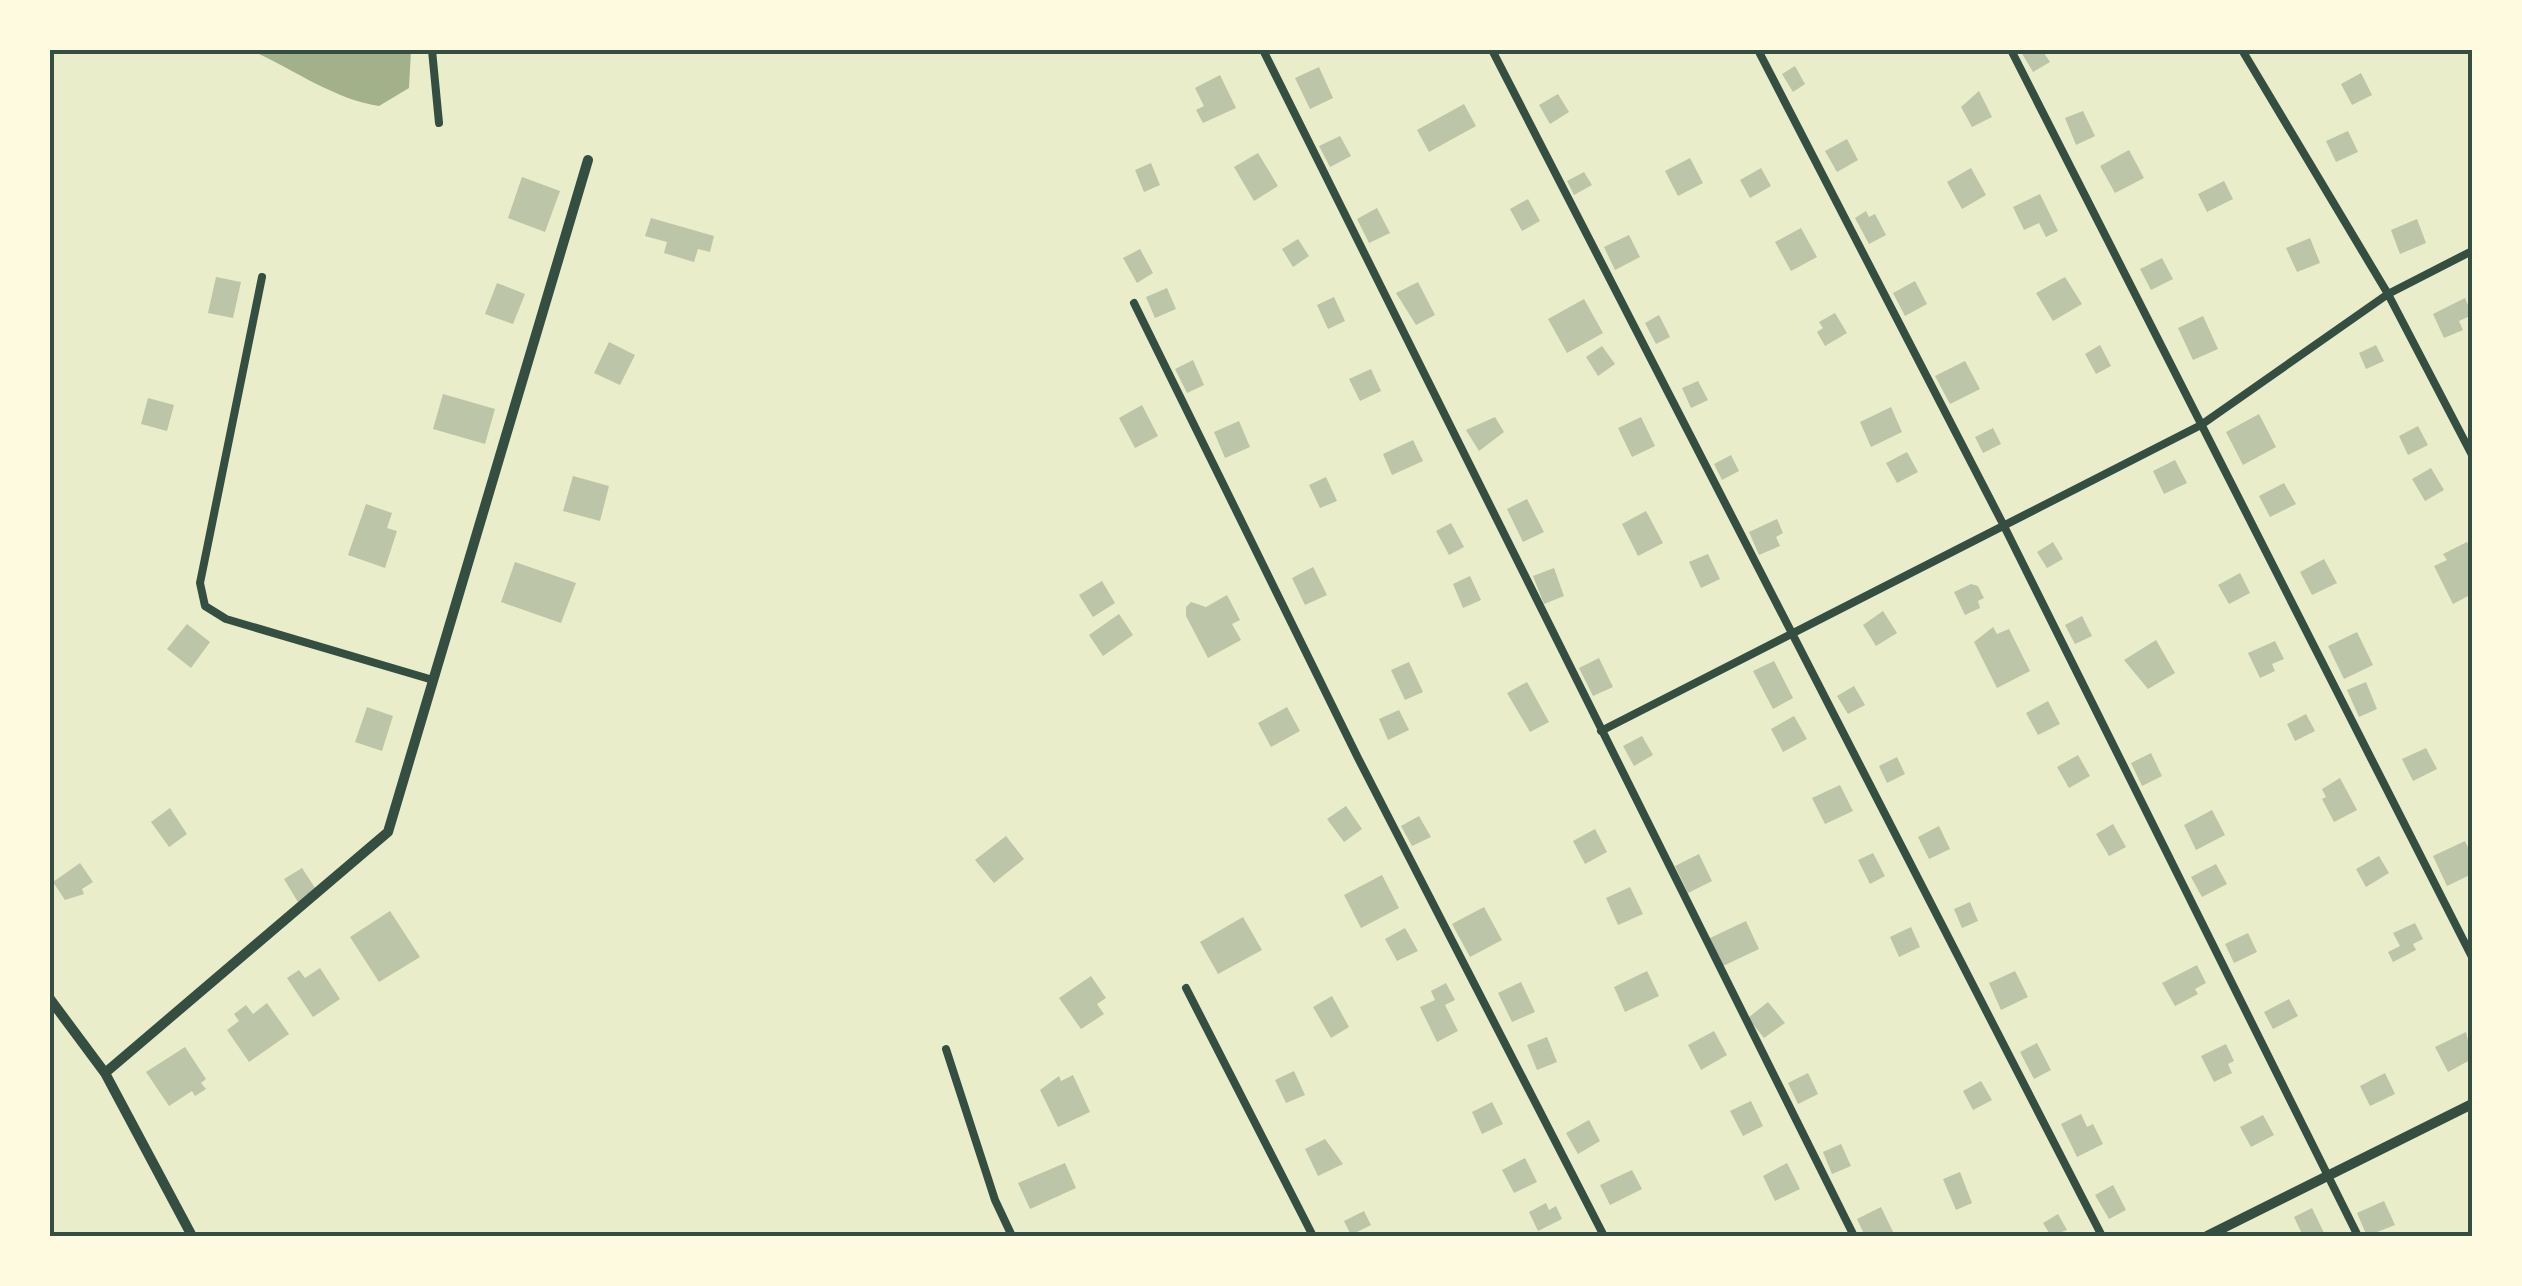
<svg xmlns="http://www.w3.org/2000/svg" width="2522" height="1286" font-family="'Source Sans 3',sans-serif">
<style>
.water{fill:#a3b18a}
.building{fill:#bcc5a7}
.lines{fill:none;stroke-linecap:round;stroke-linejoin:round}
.service{stroke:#344e41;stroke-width:8}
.minor{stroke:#344e41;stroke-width:10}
.neatline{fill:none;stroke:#344e41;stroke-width:4}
</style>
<rect width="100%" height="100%" fill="#e9edc9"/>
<path class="water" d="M251,50H411L409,88L379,106C334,99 293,69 251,50Z"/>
<path class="building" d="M2020,50H2042L2050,62L2033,72Z
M1795,66L1805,84L1793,92L1782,74Z
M1319,67L1333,98L1310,109L1295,78Z
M2361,73L2372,95L2352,105L2341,84Z
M1220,75L1236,108L1203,123L1196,110L1204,106L1195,88Z
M1979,91L1992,117L1972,127L1961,107Z
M1558,94L1569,112L1550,124L1539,105Z
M1464,104L1476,126L1429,152L1417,130Z
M2083,111L2095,136L2076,145L2065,118Z
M2348,131L2358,152L2336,162L2326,141Z
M1340,136L1351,156L1330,167L1319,146Z
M1847,139L1858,160L1837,172L1825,151Z
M2129,150L2144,178L2115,193L2100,166Z
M1258,153L1278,186L1254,201L1234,167Z
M1690,158L1703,183L1678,196L1665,171Z
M1151,163L1160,185L1144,192L1135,170Z
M1761,168L1771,186L1750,198L1740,180Z
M1971,168L1986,195L1962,209L1947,182Z
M1584,172L1592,185L1574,195L1567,181Z
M522,177L560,191L545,232L508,218Z
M2224,181L2233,199L2207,212L2198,194Z
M2040,194L2058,231L2046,237L2039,223L2024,230L2013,207Z
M1528,199L1540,221L1522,231L1510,209Z
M1377,208L1390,233L1369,243L1357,219Z
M1866,211L1869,217L1875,214L1886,235L1869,244L1855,218Z
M651,218L714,236L710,252L698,249L694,262L664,253L667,242L645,236Z
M2417,219L2426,243L2400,254L2391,230Z
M1801,228L1817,257L1791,271L1775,242Z
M1629,235L1640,257L1615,270L1604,247Z
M2310,238L2320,263L2297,272L2286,248Z
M1298,239L1309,256L1293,267L1282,249Z
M1140,249L1153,273L1137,283L1123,258Z
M2162,258L2173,279L2151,290L2140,269Z
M216,277L241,282L233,318L208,313Z
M2065,277L2082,304L2053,321L2036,293Z
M1915,281L1927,304L1905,316L1893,293Z
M1418,282L1435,315L1416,325L1396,293Z
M497,283L525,294L513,324L485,314Z
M1167,288L1176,309L1155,318L1146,297Z
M1334,297L1345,321L1328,329L1317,305Z
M2465,298L2472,315L2459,321L2463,330L2444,338L2433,314Z
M1584,299L1603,333L1567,353L1548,319Z
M1835,313L1847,333L1825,346L1817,332L1823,328L1819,322Z
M1659,315L1670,337L1656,344L1645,323Z
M2203,316L2218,349L2193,360L2178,328Z
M609,342L635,355L620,385L594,373Z
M2100,345L2111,366L2096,374L2085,354Z
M2376,345L2384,361L2366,369L2359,353Z
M1602,346L1615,364L1598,376L1586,357Z
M1193,360L1204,385L1187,393L1175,369Z
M1965,361L1980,389L1950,404L1935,376Z
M1371,369L1381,391L1360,401L1349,379Z
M1698,381L1708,400L1691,408L1682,388Z
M443,394L495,409L485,444L433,429Z
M148,398L174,405L167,431L141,424Z
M1142,405L1158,436L1135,448L1119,418Z
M1891,407L1902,432L1871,447L1860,422Z
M2259,414L2276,447L2243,465L2226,432Z
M1495,417L1504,432L1479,451L1466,430Z
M1641,417L1655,446L1632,457L1618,428Z
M1239,421L1250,447L1225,458L1214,432Z
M2418,426L2428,445L2408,455L2399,436Z
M1993,428L2001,444L1983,453L1975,437Z
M1413,440L1423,461L1392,475L1383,454Z
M1907,452L1918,472L1897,483L1886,463Z
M1731,455L1739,471L1722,480L1714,464Z
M2175,460L2187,483L2164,494L2153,471Z
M2431,468L2444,490L2425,501L2412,479Z
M573,476L609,486L600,521L563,511Z
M1326,477L1337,501L1320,508L1309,485Z
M2284,483L2296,504L2270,517L2259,496Z
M1527,499L1544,532L1523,542L1507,509Z
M366,504L392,513L387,528L397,531L385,568L348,555Z
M1646,511L1663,543L1638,556L1622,524Z
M1777,519L1783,533L1776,537L1780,546L1759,555L1749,532Z
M1451,523L1464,547L1449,555L1436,531Z
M2053,542L2063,559L2047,568L2037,552Z
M2467,542L2472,552V594L2453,604L2434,566L2447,560L2443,554Z
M1708,554L1720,579L1701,588L1689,562Z
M2324,559L2337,583L2312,595L2300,572Z
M515,562L576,583L561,623L501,602Z
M1313,567L1327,595L1305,605L1292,578Z
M1554,568L1564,596L1544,604L1533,576Z
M2240,573L2250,593L2229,604L2218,585Z
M1470,576L1481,600L1463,608L1453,584Z
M1102,581L1115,603L1093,617L1079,595Z
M1971,584L1978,586L1984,598L1978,601L1980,608L1965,615L1954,592Z
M1227,595L1240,620L1232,624L1241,640L1208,658L1186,616V607L1191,602L1206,607Z
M1883,611L1897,633L1876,646L1863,625Z
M1119,614L1133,635L1103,656L1089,635Z
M2082,616L2092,636L2075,644L2065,625Z
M187,624L210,642L191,668L167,649Z
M1993,627L1997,634L2009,629L2030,671L1997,688L1974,642Z
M2357,632L2373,665L2344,679L2328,646Z
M2156,640L2175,673L2148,689L2124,660Z
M2275,641L2284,659L2272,664L2275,671L2260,678L2248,653Z
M1599,658L1613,687L1593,696L1579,668Z
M1774,661L1793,698L1773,709L1753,671Z
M1409,662L1423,692L1405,700L1391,670Z
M1527,682L1549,722L1530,732L1507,693Z
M2366,682L2377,709L2359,717L2347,690Z
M1854,686L1865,705L1848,714L1837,696Z
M2048,701L2060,724L2038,735L2026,713Z
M367,707L393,716L382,751L355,742Z
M1287,707L1300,731L1271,747L1258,723Z
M1399,710L1409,730L1388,740L1379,719Z
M2306,714L2315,731L2295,741L2287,724Z
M1794,716L1807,739L1783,752L1771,729Z
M1642,736L1653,755L1634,766L1623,746Z
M2426,748L2437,769L2413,781L2402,759Z
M2151,753L2162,776L2142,786L2131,763Z
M2078,755L2090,776L2069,788L2057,767Z
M1897,757L1905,774L1887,783L1879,766Z
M2340,778L2357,810L2334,822L2322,799L2326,797L2322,789Z
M1840,785L1853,811L1825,824L1812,798Z
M1346,806L1362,829L1344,842L1327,819Z
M170,808L187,834L169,847L151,822Z
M2212,810L2225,835L2196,850L2184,825Z
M1419,816L1431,837L1412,846L1401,826Z
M2113,824L2126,847L2109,856L2096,834Z
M1939,826L1950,849L1929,859L1918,837Z
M1595,829L1607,852L1585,864L1573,841Z
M1006,836L1024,859L994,883L975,860Z
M2465,841L2472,856V874L2447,886L2433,856Z
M1873,853L1885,876L1870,884L1858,860Z
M1699,854L1712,881L1688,893L1675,866Z
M2379,856L2389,873L2366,887L2356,869Z
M80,863L93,882L82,889L84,894L65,900L53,882Z
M2216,864L2227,884L2202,897L2191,877Z
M302,868L317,891L298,902L284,879Z
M1382,875L1399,908L1361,928L1344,895Z
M1630,887L1643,914L1618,925L1606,898Z
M1970,902L1978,921L1962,928L1954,909Z
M1484,907L1502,940L1470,957L1452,924Z
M390,911L420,957L379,982L350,937Z
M1243,917L1262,950L1218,974L1200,942Z
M1746,921L1759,949L1723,966L1710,938Z
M2415,923L2423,939L2413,944L2416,950L2393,962L2388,952L2400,946L2393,933Z
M1911,927L1920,947L1899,957L1890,937Z
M1405,928L1418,951L1397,961L1385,939Z
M2248,933L2257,952L2234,963L2225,944Z
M2197,965L2206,983L2195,989L2198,994L2175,1006L2162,983Z
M320,968L340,999L313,1017L287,978L299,970L305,978Z
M1647,971L1659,996L1625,1012L1614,987Z
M2015,971L2028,997L2001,1010L1989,983Z
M1091,976L1106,998L1097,1004L1104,1014L1081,1029L1059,998Z
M1521,982L1535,1012L1512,1022L1498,993Z
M1446,983L1455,1000L1445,1005L1458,1031L1437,1042L1420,1007L1435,1000L1431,991Z
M1332,996L1349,1027L1331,1038L1313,1007Z
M2289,999L2298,1016L2273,1029L2264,1012Z
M1768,1002L1785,1023L1764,1038L1748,1018Z
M267,1003L289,1034L249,1062L227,1030L239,1021L234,1014L246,1005L253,1014Z
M1714,1031L1727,1055L1701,1070L1688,1045Z
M2466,1032L2472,1059L2448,1072L2435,1047Z
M1547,1037L1557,1062L1537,1070L1527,1045Z
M2037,1043L2051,1070L2034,1079L2020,1052Z
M2226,1044L2234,1061L2228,1064L2232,1073L2214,1082L2201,1056Z
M185,1047L206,1079L201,1083L206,1089L195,1096L192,1091L169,1106L146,1072Z
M1294,1071L1305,1095L1286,1103L1275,1080Z
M1808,1073L1818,1094L1798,1104L1788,1083Z
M2385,1073L2395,1094L2370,1106L2360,1086Z
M1073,1075L1090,1112L1058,1127L1040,1090L1059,1076L1061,1081Z
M1981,1081L1992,1100L1973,1110L1963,1091Z
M1751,1101L1763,1126L1743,1136L1730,1111Z
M1492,1102L1503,1124L1482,1134L1472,1112Z
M2081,1114L2087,1127L2093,1124L2103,1144L2077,1157L2061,1124Z
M2263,1115L2274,1135L2251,1147L2240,1127Z
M1589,1120L1600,1141L1578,1154L1566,1133Z
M1325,1139L1343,1164L1318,1176L1305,1149Z
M1841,1144L1851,1166L1832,1174L1823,1152Z
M1525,1158L1537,1182L1514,1193L1502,1170Z
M1065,1163L1076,1188L1030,1209L1018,1183Z
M1787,1163L1800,1189L1775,1201L1763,1176Z
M1632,1170L1642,1189L1610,1205L1600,1185Z
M1960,1172L1972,1203L1956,1210L1943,1179Z
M2113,1185L2126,1210L2109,1219L2095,1195Z
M2384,1201L2395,1225L2367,1236L2357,1213Z
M1546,1203L1549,1210L1556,1206L1562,1219L1538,1231L1529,1212Z
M1881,1207L1895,1236H1865L1857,1219Z
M2312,1208L2324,1233L2303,1236L2294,1217Z
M1364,1211L1371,1225L1351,1235L1344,1221Z
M2058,1214L2067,1230L2051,1236L2043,1223Z"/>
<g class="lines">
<path class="service" d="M432,50L439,123
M1492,50L2102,1236
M1758,50L2003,524L2358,1236
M2011,50L2472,957
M2242,50L2388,294L2472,455
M1264,52L1854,1236
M262,277L200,583L205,606L226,619L433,680
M1134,303L1358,758L1604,1236
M1601,731L2201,425L2388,294L2472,251
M1186,988L1313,1236
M946,1049L995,1200L1012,1236"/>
<path class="minor" d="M50,999L105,1073L192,1236
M105,1073L388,832L588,160
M2207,1236L2472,1104"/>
</g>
<rect width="2522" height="1286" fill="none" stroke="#fefae0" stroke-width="105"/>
<rect x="52" y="52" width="2418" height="1182" class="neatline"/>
</svg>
